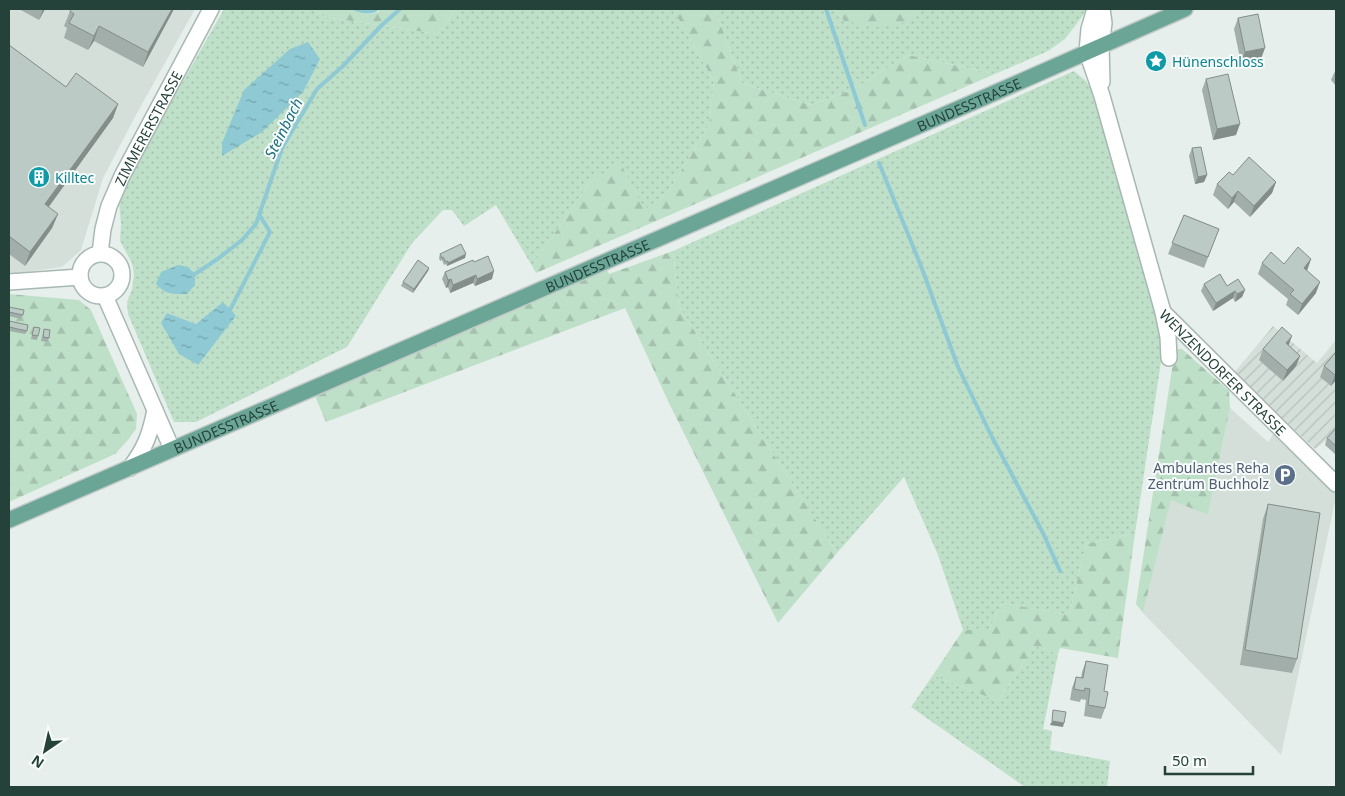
<svg xmlns="http://www.w3.org/2000/svg" width="1345" height="796" font-family="'Noto Sans',sans-serif">
<style>
.built{fill:#d4dfda}
.industrial{fill:url(#industrial-furrows)}
.grass{fill:url(#grass-dots);fill-rule:evenodd}
.forest{fill:url(#forest-firs)}
.water{fill:url(#water-ripples)}
.lines{fill:none;stroke-linecap:round;stroke-linejoin:round}
.stream{stroke:#8ec9d4;stroke-width:4}
.minor-casing{stroke:#a8b8b2;stroke-width:18}
.major-casing{stroke:#c2cac8;stroke-width:18}
.minor{stroke:#fff;stroke-width:15}
.major{stroke:#6aa596;stroke-width:15}
.wall{fill:#a1aea9}
.shaded-wall{fill:#838d89}
.building{fill:#bbcac4;stroke:#838d89}
.labels{text-anchor:middle;dominant-baseline:central;stroke-width:4;stroke-linejoin:round;paint-order:stroke}
.culture-label{font-size:14px;fill:#0d838f;stroke:#f7fbf9;text-anchor:start}
.street-label{font-size:14px;fill:#24423a;stroke:#f7fbf9}
.service-label{font-size:14px;fill:#4e5e75;stroke:#f7fbf9;text-anchor:end}
.water-label{font-size:15px;font-style:italic;fill:#1c6f80;stroke:#f7fbf9}
</style>
<defs>
<pattern id="industrial-furrows" width="10" height="10" patternUnits="userSpaceOnUse" patternTransform="scale(1.25)"><rect width="10" height="10" fill="#d4dfda"/><path d="M-1 1l2-2M0 10L10 0M9 11l2-2" fill="none" stroke="#b6c1bc"/></pattern>
<pattern id="grass-dots" width="8" height="8" patternUnits="userSpaceOnUse" patternTransform="scale(1.25)"><rect width="8" height="8" fill="#bfe0c8"/><path d="M2 2h.1M6 6h.1" fill="none" stroke="#a4c1ad" stroke-width="1.8" stroke-linecap="round"/></pattern>
<pattern id="forest-firs" width="22" height="20" patternUnits="userSpaceOnUse" patternTransform="scale(1.25)"><rect width="22" height="20" fill="#bfe0c8"/><path d="M5 1l3.5 6h-7zM16 11l3.5 6h-7z" fill="#a4c1ad"/></pattern>
<pattern id="water-ripples" width="26" height="14" patternUnits="userSpaceOnUse" patternTransform="scale(1.25)"><rect width="26" height="14" fill="#8ec9d4"/><path d="M2 4q2-2 4 0t4 0M15 11q2-2 4 0t4 0" fill="none" stroke="#74a5ad"/></pattern>
</defs>
<rect width="100%" height="100%" fill="#e6efeb"/>
<path class="built" d="M9,9H195L137,113L103,178L81,250L62,267L9,274Z
M1230,408L1268,442L1278,427L1336,484V497L1281,755L1143,613L1171,499L1208,515Z"/>
<path class="industrial" d="M1273,326L1317,363L1336,340V433L1315,449L1234,373Z"/>
<path class="grass" d="M224,9H314L325,17L437,34L456,9H673L714,81L709,125L668,192L644,211L620,163L590,182L532,266L496,205L464,226L452,210H443L412,243L347,347L196,422H174L128,314L127,302L132,289L134,274L132,263L120,241L121,224L119,202L140,157ZM167,313L196,324L236,316L197,365Z
M715,9H835L844,21H912L915,9H1086L1084,14L1065,39L1048,51L995,74L908,55L852,90L810,105L742,83Z
M1074,71L1086,81L1097,99L1153,298L1164,342L1135,533L1086,544L1069,615L1002,603L989,630H963L938,555L904,477L837,553L679,307L673,251Z
M1035,646L1058,654L1043,729L1052,731L1050,750L1110,761L1107,787H1025L911,707L933,675L998,701Z"/>
<path class="forest" d="M314,9H348L370,14L378,12L380,9H456L437,34L325,17Z
M673,9H715L742,83L810,105L852,90L908,55L995,74L536,273L532,266L590,182L620,162L644,210L668,192L709,125L714,81Z
M835,9H915L913,21L878,27L844,21Z
M673,251L679,307L837,553L778,623L669,403L625,308L326,422L312,389L603,263L609,274Z
M9,294L79,300L91,310L137,414L136,429L128,440L115,454L9,502Z
M1175,349H1182L1229,391L1230,408L1208,515L1171,500L1143,613L1136,604Z
M1135,533L1118,658L1060,648L1058,654L1035,646L998,701L933,675L963,630H989L1002,603L1069,615L1086,544Z"/>
<path class="water" d="M348,9H380C371,18 358,11 348,9Z
M308,42L320,59L303,92L262,132L222,156V143L244,90L290,49Z
M178,265L188,267L195,274V285L187,294C172,294 166,295 156,284L161,272Z
M223,302L236,316L198,365L179,354L161,323L167,313L196,324Z"/>
<g class="lines">
<path class="stream" d="M826,9L865,125
M879,163L921,266L958,367L992,437L1043,533L1060,571
M195,274L219,258L242,240L256,224L282,148L317,89L343,66L382,25L400,9
M230,310L270,232L259,214"/>
<g class="minor-casing">
<g id="minor">
<path d="M1095,9L1089,29L1087,52L1102,96L1163,312L1168,337L1169,358"/>
<path d="M1102,9L1104,23L1101,46L1102,82"/>
<path id="s1" d="M100,253L103,229L109,206L122,176L211,9"/>
<circle cx="101" cy="275" r="21"/>
<path d="M9,282L80,277"/>
<path d="M105,296L172,449"/>
<path id="s2" d="M1163,312L1336,484"/>
<path d="M130,468C145,448 150,435 155,410"/>
</g>
</g>
<g class="major-casing">
<g id="major">
<path id="s3" d="M9,520L983,98L1185,9"/>
</g>
</g>
<use href="#minor" class="minor"/>
<use href="#major" class="major"/>
</g>
<path class="wall" d="M19,9H45L39,20Z
M174,9L143,67L94,41L88,50L64,38L67,28L64,26L70,11Z
M1238,18L1261,59L1241,63L1234,29Z
M9,45L66,87L118,104L113,118L48,207L58,214L52,228L25,266L9,254Z
M1336,71V86L1331,80L1334,73Z
M1206,79L1236,135L1213,140L1202,90Z
M1192,148L1207,175L1204,182L1195,184L1189,156Z
M1233,175L1276,182L1272,193L1250,217L1234,202L1228,209L1213,195L1217,184Z
M1184,215L1219,229L1204,268L1168,254Z
M440,254L465,258L447,266L446,264L444,265L442,260L440,261L439,258Z
M1311,259L1307,271L1316,293L1298,315L1286,305L1288,299L1258,274L1262,263L1284,264Z
M474,262L492,279L475,286L473,283L450,293L448,287L446,288L442,279L445,272Z
M429,268L428,271L413,293L401,286L403,282Z
M1204,284L1227,286L1245,290L1242,297L1235,302L1233,298L1213,311L1201,291Z
M9,307L23,315L21,319L9,316Z
M9,321L27,331L25,334L9,331Z
M34,327L38,336L37,340L31,339Z
M44,329L49,338L47,342L41,341Z
M1289,346L1300,356L1296,366L1283,381L1259,360L1263,349Z
M1336,352V380L1331,386L1320,377L1324,366Z
M1336,428V455L1325,445L1327,438Z
M1268,504L1297,659L1292,673L1240,665L1263,519Z
M1086,661L1104,691L1105,708L1101,719L1084,716L1086,700L1081,699L1080,702L1070,700L1072,688L1076,677L1081,678L1082,672Z"/>
<path class="shaded-wall" d="M43,9H45L39,20Z
M172,9H174L143,67L148,52Z
M99,26L94,41L88,50L94,36Z
M1265,48L1261,59L1241,63L1245,52Z
M118,104L113,118L40,219L45,204Z
M1240,124L1236,135L1213,140L1217,129Z
M1207,175L1204,182L1195,184L1198,177Z
M1276,182L1272,193L1250,217L1254,206Z
M1238,191L1234,202L1228,209L1232,198Z
M58,214L52,228L25,266L30,252Z
M466,254L465,258L447,266L448,263Z
M1311,259L1307,270L1300,279L1304,268Z
M429,268L428,271L413,293L414,289Z
M494,271L492,279L475,286L477,279Z
M476,275L473,283L450,293L453,285Z
M451,279L448,287L446,288L448,280Z
M1320,282L1316,293L1298,315L1302,304Z
M1245,290L1242,297L1235,302L1237,294Z
M1235,291L1233,298L1213,311L1216,303Z
M1292,336L1288,347L1286,343Z
M1300,356L1296,366L1283,381L1287,370Z
M1336,373V380L1331,386L1335,375Z
M1052,721L1064,723L1063,727L1050,725Z"/>
<path class="building" d="M71,9H172L148,52L99,26L94,36L69,23L74,14L70,11Z
M1258,14L1265,48L1245,52L1238,18Z
M9,45L66,87L76,73L118,104L45,204L58,214L30,252L9,236Z
M1228,74L1240,124L1217,129L1206,79Z
M1201,147L1207,175L1198,177L1192,148Z
M1249,157L1276,182L1254,206L1238,191L1232,198L1217,184L1229,172L1233,175Z
M1184,215L1219,229L1208,257L1172,243Z
M461,244L466,254L448,263V261L446,262L443,257L442,258L440,254Z
M1298,247L1311,259L1304,268L1320,282L1302,304L1290,294L1294,290L1262,263L1271,252L1284,264Z
M488,256L494,271L477,279L476,275L453,285L451,279L448,280L445,272L473,260L474,262Z
M418,260L429,268L414,289L403,282Z
M1220,274L1227,286L1238,279L1245,290L1237,294L1235,291L1216,303L1204,284Z
M9,307L24,310L23,315L9,312Z
M9,321L28,325L27,331L9,327Z
M34,327L40,328L38,336L32,335Z
M1282,327L1292,336L1286,343L1300,356L1287,370L1263,349Z
M44,329L50,330L49,338L43,337Z
M1336,352V373L1335,375L1324,366Z
M1336,428V446L1327,438Z
M1268,504L1320,513L1297,659L1245,650Z
M1086,661L1108,665L1104,691L1108,692L1105,708L1088,705L1090,689L1085,688L1084,691L1074,689L1076,677L1083,678Z
M1053,710L1066,712L1064,723L1052,721Z"/>
<defs>
<g id="sight-disc" transform="scale(1.125)"><circle r="9.5" fill="#0f9aa8" stroke="#f7fbf9"/><path d="M0-6L1.8-2.2L6-1.7L2.9 1.2L3.7 5.4L0 3.3L-3.7 5.4L-2.9 1.2L-6-1.7L-1.8-2.2Z" fill="#fff"/></g>
<g id="building-disc" transform="scale(1.125)"><circle r="9.5" fill="#0f9aa8" stroke="#f7fbf9"/><path d="M-4-6H4V6H1V3H-1V6H-4ZM-2.5-4.3h1.7v1.8h-1.7ZM.8-4.3h1.7v1.8H.8ZM-2.5-1h1.7V.8h-1.7ZM.8-1h1.7V.8H.8Z" fill="#fff"/></g>
<g id="parking-disc" transform="scale(1.125)"><circle r="9.5" fill="#5c6f8a" stroke="#f7fbf9"/><path d="M-3.5-5.5H1a3.5 3.5 0 0 1 0 7H-1V5.5H-3.5ZM-1-3.4V-.6H.8a1.4 1.4 0 0 0 0-2.8Z" fill="#fff"/></g>
</defs>
<g fill-rule="evenodd">
<use href="#sight-disc" x="1156" y="61"/>
<use href="#building-disc" x="39" y="177"/>
<use href="#parking-disc" x="1285" y="475"/>
</g>
<g class="labels">
<g class="culture-label">
<text x="1172" y="61">Hünenschloss</text>
<text x="55" y="177">Killtec</text>
</g>
<g class="street-label">
<text stroke="none"><textPath href="#s3" startOffset="1046">BUNDESSTRASSE</textPath></text>
<text stroke="none"><textPath href="#s1" startOffset="135">ZIMMERERSTRASSE</textPath></text>
<text stroke="none"><textPath href="#s3" startOffset="641">BUNDESSTRASSE</textPath></text>
<text stroke="none"><textPath href="#s2" startOffset="85">WENZENDORFER STRASSE</textPath></text>
<text stroke="none"><textPath href="#s3" startOffset="236">BUNDESSTRASSE</textPath></text>
</g>
<g class="service-label">
<text x="1269" y="467">Ambulantes Reha<tspan x="1269" dy="16">Zentrum Buchholz</tspan></text>
</g>
<g class="water-label">
<text transform="translate(283 128) rotate(-63)">Steinbach</text>
</g>
</g>
<rect width="1345" height="796" fill="none" stroke="#24423a" stroke-width="20"/>
<g transform="translate(45 751) rotate(214)" stroke="#f7fbf9" stroke-width="4" paint-order="stroke">
<path d="M0-4L9 19L0 12L-9 19Z" fill="#24423a"/>
<text y="-8" font-size="14" font-weight="bold" text-anchor="middle" fill="#24423a">N</text>
</g>
<path d="M1165 766v8h88v-8" fill="none" stroke="#24423a" stroke-width="2.5"/>
<text x="1172" y="766" font-size="15" fill="#24423a" stroke="#f7fbf9" stroke-width="4" paint-order="stroke">50 m</text>
</svg>
